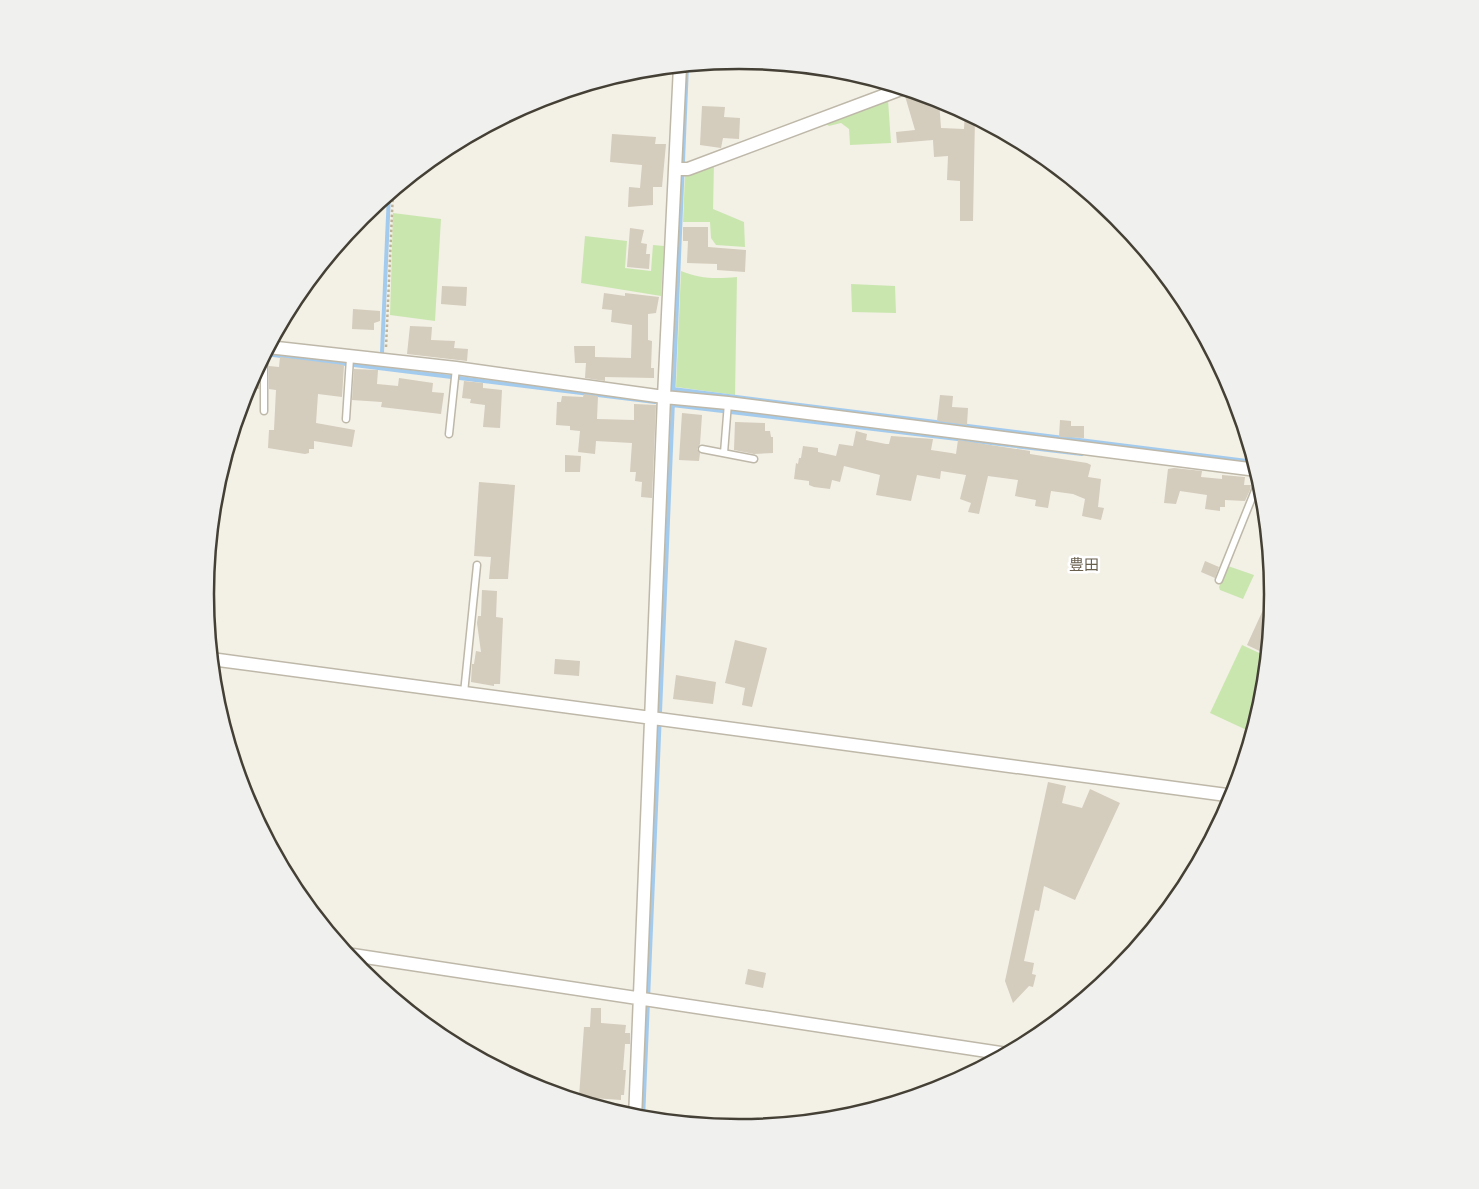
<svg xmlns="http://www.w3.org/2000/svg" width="1479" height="1189" font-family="'Open Sans','Noto Sans JP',sans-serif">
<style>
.green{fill:#cae6af}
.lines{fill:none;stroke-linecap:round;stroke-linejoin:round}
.stream{stroke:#a3cbee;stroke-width:4}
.building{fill:#d4ccbc}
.lane-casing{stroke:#beb8a9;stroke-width:9}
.street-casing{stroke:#beb8a9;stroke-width:15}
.path{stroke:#bfb49a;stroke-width:2.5;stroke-dasharray:2.5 2.5;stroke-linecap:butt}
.lane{stroke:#fff;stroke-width:6}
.street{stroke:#fff;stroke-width:12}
.labels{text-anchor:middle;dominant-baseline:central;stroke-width:5;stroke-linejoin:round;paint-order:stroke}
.quarter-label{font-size:15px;fill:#685f4d;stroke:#fff}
.rim{fill:none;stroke:#454035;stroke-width:2.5}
</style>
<rect width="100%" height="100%" fill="#f3f0e6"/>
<path class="green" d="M888,100L891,143L850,145L849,129L841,123L829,126L825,123Z
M714,163L713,209L744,222L745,247L716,245L711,238L710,222H683L685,173Z
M393,213L441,219L435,321L390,315Z
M585,236L627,241L625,268L651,271L653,245L664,246L661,296L581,283Z
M681,271C700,279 716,279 737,277L735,395L676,387Z
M851,284L895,286L896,313L852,312Z
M1228,566L1254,575L1243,599L1220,590L1219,587Z
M1242,645L1268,657L1264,699L1253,733L1210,713Z"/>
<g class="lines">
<path class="stream" d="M382,353L389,194
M265,354L655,402
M673,389L1255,462
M672,405L1082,454
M643,1120L687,65"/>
</g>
<path class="building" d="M911,91L930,96L931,102L939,101L941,128L964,129L965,112L975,117L973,221H960V181L947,180L948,156L934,157L933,140L897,143L896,132L915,130L905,96Z
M702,106L725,107L724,117L740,118L739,139L723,138L721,148L700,145Z
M612,134L656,137L655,144H666L662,187H653V205L628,207L629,187L640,188L642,165L610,162Z
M683,227H708V247L746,250L745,272L717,270V264L687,263L688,241H683Z
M630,228L644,230L641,243L647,244L646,254H650L649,269L627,267Z
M442,286L467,287L466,306L441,304Z
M604,293L625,296V293L659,297L656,313L648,314V340L652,341L651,368H654V378L605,377V381L585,378L586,363H575L574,346H595V357L631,358L632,325L611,322L612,310L602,309Z
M353,309L380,311V321L374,323V330L352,329Z
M410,326L432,327L431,340L455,341L454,348L468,349L467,361L407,354Z
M280,357L344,365L342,397L318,394L316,423L355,430L352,447L314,441V449H309V453L305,454L268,448L269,430H274L276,390L269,389V366L279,367Z
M259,365V389L247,388Z
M354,369L378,370L377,384L398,386L399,378L433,383L432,392L444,393L441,414L381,407L382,402L352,400Z
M464,381L483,383V388L502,390L500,428L483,427L485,405L470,403L471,399L462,398Z
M584,394L598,396L597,419L634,420V404L656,405L652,498L641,497L642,482L635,481L636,472H630L632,443L596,441L595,454L578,452L580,431L570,430V426L556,425L557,402H561L562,396L583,397Z
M940,395L953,396L952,407L968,408L967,425L937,421Z
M682,413L702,415L700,444L697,449L700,453L699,461L679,460Z
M1060,420L1071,421V426H1084V438L1059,437Z
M735,422L765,423V431H770L771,437H773V453L754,454L734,450Z
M856,431L867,434L866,440L886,444H889L891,436L933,439L931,450L951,453L956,454L958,440L1030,451V454L1087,463L1091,465L1088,477L1101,479L1098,507L1104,508L1101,520L1082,516L1085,499L1073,494L1051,491L1048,508L1035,506L1036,500L1015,496L1018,480L988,476L979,514L968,512L971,503L960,499L966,475L941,471L940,479L917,475L911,501L876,495L880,475L844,466L840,482L832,480L830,489L814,487L809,485V481L794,479L796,463L798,464L799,458H801L803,446L818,448V452L836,456L839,444L853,446Z
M565,455L581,456L580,472H565Z
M1174,468L1202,471L1201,477L1222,479V475L1245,477L1244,485H1251L1250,490L1245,501L1225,500V507H1220V511L1205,509L1207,495L1180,491L1176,504L1164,503L1168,469Z
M479,482L515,485L508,579H489L491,557L474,556Z
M1205,561L1219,567L1215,578L1201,572Z
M1273,588L1274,595L1268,655L1247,645Z
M482,590L497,591L496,617L503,618L500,684H494V686L471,682L472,664H474L476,651L481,652L477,623L478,616H481Z
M735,640L767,648L752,707L742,705L745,688L725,683Z
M555,659L580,661L579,676L554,674Z
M676,675L716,682L713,704L673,699Z
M1048,782L1066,786L1062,803L1082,808L1090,789L1120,803L1075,900L1044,886L1039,911L1035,910L1024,961L1034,963L1032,974L1036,975L1033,987L1029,986L1013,1003L1005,981Z
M748,969L766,973L763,988L745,984Z
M591,1008H601V1023L626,1025L625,1033H630V1044H625L623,1070H626L624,1095H621V1100L579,1097L584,1027H590Z"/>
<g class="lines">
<g class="lane-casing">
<path id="lane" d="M264,356V411
M346,419L350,358
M449,434L456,368
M702,449L754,459
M724,453L728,403
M1219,580L1260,478
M464,693L477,565"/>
</g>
<g class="street-casing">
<path id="street" d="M675,169H688L904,88
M268,347L456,368L664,397L680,66
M211,659L1234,796
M346,954L1007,1054
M635,1119L664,397L728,403L1257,470"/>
</g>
<path class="path" d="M386,347L393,191"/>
<use href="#lane" class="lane"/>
<use href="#street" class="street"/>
</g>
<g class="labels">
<g class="quarter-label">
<text x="1084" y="564">豊田</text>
</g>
</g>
<path d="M0 0H1479V1189H0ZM214 594a525 525 0 1 1 1050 0a525 525 0 1 1-1050 0Z" fill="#f0f0ef" fill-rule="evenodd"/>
<path class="rim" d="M214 594a525 525 0 1 1 1050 0a525 525 0 1 1-1050 0Z"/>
</svg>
